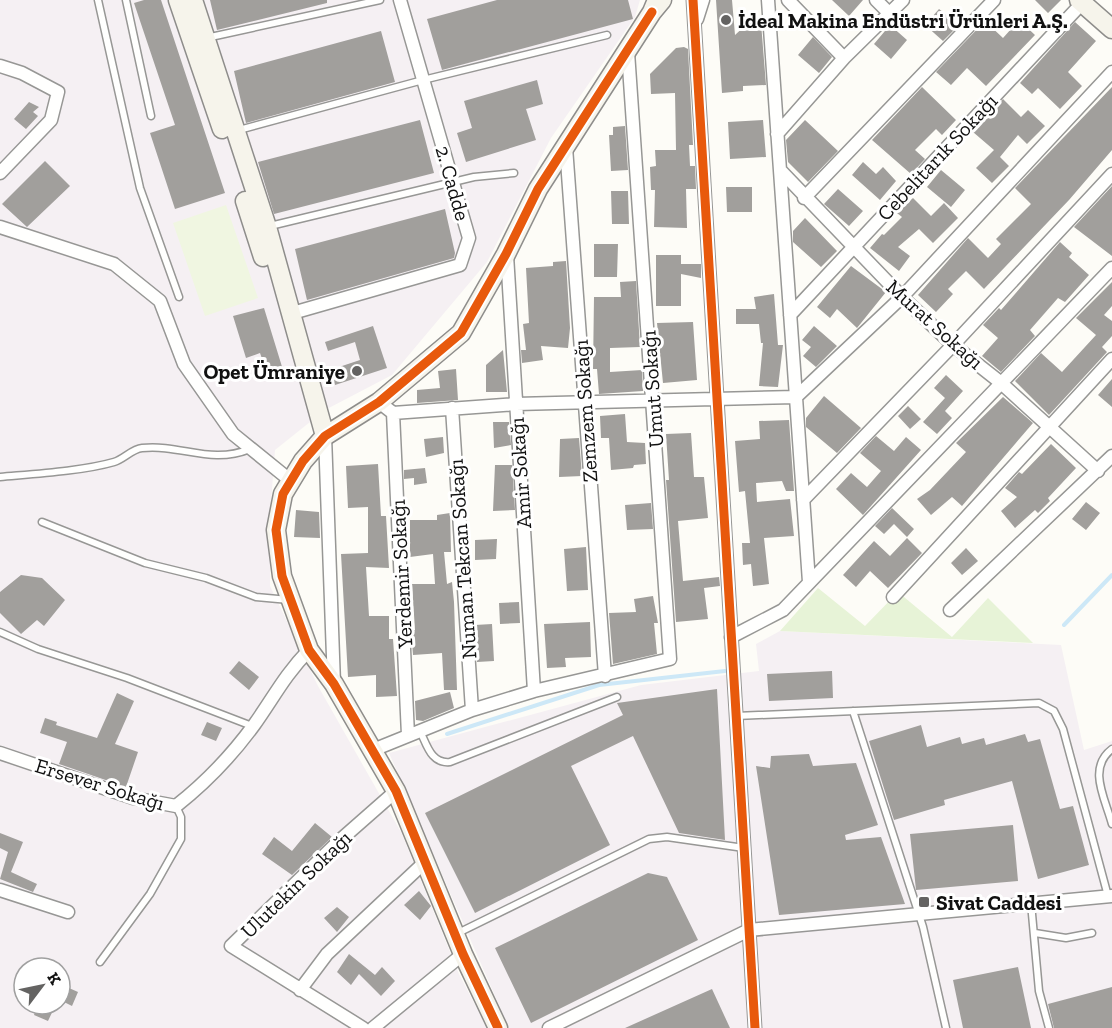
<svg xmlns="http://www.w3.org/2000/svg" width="1112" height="1028" font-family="'Zilla Slab',serif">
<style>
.industrial{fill:#f5f0f3;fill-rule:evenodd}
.green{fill:#e7f3d7}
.pitch{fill:#f0f6e1}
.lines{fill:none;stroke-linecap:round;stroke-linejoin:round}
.stream{stroke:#cde8f7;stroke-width:4}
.building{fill:#a19f9c}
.lane-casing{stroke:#979795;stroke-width:9}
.street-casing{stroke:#979795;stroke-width:15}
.secondary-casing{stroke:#8e8d8b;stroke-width:21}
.lane{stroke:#fffffe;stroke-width:6}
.street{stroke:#fffffe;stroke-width:12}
.secondary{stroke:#f6f4eb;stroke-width:18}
.cycleway-casing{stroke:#fff;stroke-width:13}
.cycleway{stroke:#e8590c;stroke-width:9}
.poi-dot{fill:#646362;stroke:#fff;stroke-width:2}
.labels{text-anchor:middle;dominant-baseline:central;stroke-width:6;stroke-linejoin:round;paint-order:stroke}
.poi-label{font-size:21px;font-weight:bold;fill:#111;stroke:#fff;text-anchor:start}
.street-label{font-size:21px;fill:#111;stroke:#fff}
</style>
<rect width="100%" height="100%" fill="#fdfcf7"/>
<path class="industrial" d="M0,0H640L635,17L551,138L487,262L392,375L325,410L275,450L270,515V586L318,686L402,834L459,974L487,1028H0ZM24,968H60V1004H24Z
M780,631L1061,645L1084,750L1112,741V1028H509L389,753L641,685L759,671L756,644Z"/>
<path class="green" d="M818,588L865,626L898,592L952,637L988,598L1033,643L780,631Z"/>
<path class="pitch" d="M226,205L258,298L205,316L173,223Z"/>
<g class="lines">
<path class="stream" d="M1064,625L1112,575
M447,734L599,685L725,671"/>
</g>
<path class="building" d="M144,0H161L225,193L175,209L150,133L175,125L134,3Z
M210,0H327V3L217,30Z
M497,0H628L633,19L442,70L427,19Z
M716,0H732L735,35L748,23H761L766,85L743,86V91L722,93Z
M832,0H863L849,16Z
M1035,0H1061L1048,13Z
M939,9L959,25L943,41L925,25Z
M1019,20L1035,35L986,86L967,68L951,85L936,72L985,21L1003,38Z
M1075,22L1096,41L1068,72L1082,86L1060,109L1038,88L1032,94L1020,83Z
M890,25L907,40L891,59L874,44Z
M381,31L395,82L246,123L234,71Z
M813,37L832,57L819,73L798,55Z
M684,47L688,49L693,145H689L690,166H695L696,189H686L687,228L654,227L655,190H651L650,167L656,166L655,150H676L675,93L651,94L650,74L676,48Z
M537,80L543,104L526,109L536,140L466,162L457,133L472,128L464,101Z
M922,87L956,120L942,135L936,129L915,150L925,159L911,174L872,140Z
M1112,87V150L1069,200L984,289L966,271L948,289L953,294L936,312L918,295L968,238L988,258L1001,244L996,239L1031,204L1015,188Z
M1003,99L1021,117L1028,110L1045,126L1027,144L1018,135L1000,157L1009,166L992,183L976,168L994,150L973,132Z
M29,102L39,107L33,112L38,116L26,129L14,119Z
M420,120L434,173L274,214L258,162Z
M763,120L766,157L730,159L728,122Z
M805,120L838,151L808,182L788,162L786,140Z
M625,126L628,170L611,171L609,135H613V127Z
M45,161L70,186L27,227L2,204Z
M863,162L876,174L883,167L896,181L880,200L852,175Z
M941,170L965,190L951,207L927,187Z
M1112,186V256L1074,227Z
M726,187H752V212H727Z
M838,189L863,211L849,226L824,204Z
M611,191H628L629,224H612Z
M913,198L931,216L944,203L958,218L933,243L919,229L898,247L910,256L899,271L870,248L882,234L884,235L902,217L897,213Z
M445,209L455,253L454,258L307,300L295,249Z
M805,218L837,251L821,267L793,242V231Z
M1060,242L1072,253L1069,257L1089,275L1065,302L1058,298L1030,330L1035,336L1001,372L982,356L998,338L983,325L999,308L1001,310Z
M594,244H618L617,277H594Z
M656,255H681V264H701V278L681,274V306H656Z
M566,261L570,328L568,348L541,346L543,360L522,363L521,350H526L523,324L529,323L526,268L553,266V262Z
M851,266L886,292L857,328L837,309L830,318L817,307Z
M636,281L640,347L610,348V372L642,370L643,391L599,394L597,369H593L594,297H621L620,282Z
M1112,282V306L1104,315L1112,321V336L1102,347L1107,352L1049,415L1015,381L1041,353L1062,372L1096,335L1076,318Z
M774,294L778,345H783L778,387L759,386L763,343H761L759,324H736V309H756L754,297Z
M264,308L283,370L268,376L260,353L246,358L233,316Z
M693,322L697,380L663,383L657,323Z
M373,326L387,368L335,385L330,370L360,360L355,342L328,351L325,342Z
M814,326L837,346L816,367L803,356L811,347L802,340Z
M503,350L507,392H486V365Z
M456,369L458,400L417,403V390L440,388L438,371Z
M946,375L963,391L945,411L952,418L937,434L923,422L945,398L934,388Z
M1112,379V407L1098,395Z
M824,396L861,428L837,453L806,427V418Z
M1003,397L1033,423L962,506L952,497L931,515L917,499L930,490L966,452L956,443Z
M908,406L921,419L910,429L898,416Z
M625,414L627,442L645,443L646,464L634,465L633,468L611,470L609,438H601L600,416Z
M789,420L794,491H786L782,481L756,483L757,502L790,499L794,536L764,538L769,584L753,586L751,564L743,565L742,543H750L745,491L739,492L735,441L760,439L759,421Z
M493,422H509L511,445L494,448Z
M691,433L694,477H704L708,518L678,521L683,581L719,577L720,586L704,588L708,619L676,622L666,480H669L666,434Z
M876,436L894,451L906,437L921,450L863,515L836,489L851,473L867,487L881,471L860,453Z
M443,437L444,453L426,457L424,439Z
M579,438L582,476L559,477L560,439Z
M1051,444L1076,468L1048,498L1050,501L1038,513L1035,510L1015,528L1001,511L1017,497L1005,488L1019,472L1022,474Z
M378,464L381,516H386L389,568L366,567L369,616H389V639H393L397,696L376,697V675L348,677L341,554L368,553V507L348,508L346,466Z
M495,465H512L515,510L493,511Z
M425,468L427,483L414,485V478L404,479V470Z
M1086,502L1100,513L1086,530L1072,519Z
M651,503L653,529L627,530L625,505Z
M892,508L914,529L907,537L894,524L884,534L875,526Z
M296,510L319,512L320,538L294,537Z
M450,513L451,552H444L447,584L452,582L454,602L457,690H444L442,653L413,655L411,630H415L412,584H435L433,554L410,557V520H437V515Z
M907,538L922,553L888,588L870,571L856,587L843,575L874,541L890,556Z
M497,539L496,559L475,560V540Z
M586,547L588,590L567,591L564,549Z
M966,548L978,561L962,575L951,563Z
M21,575L42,578L65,600L44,626L37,620L21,634L0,613V592Z
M653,596L658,623H654L657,654L613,664L609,613L636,612L634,599Z
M519,602L520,623L500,624L499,603Z
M590,622L591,657L565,658L566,667L547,668L544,624Z
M492,624L494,661L477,662L475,625Z
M239,661L259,677L249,690L229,673Z
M832,671L833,698L769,701L767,674Z
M717,689L725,840L679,833L633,736L571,766L610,845L475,913L425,813L623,715L617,703Z
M450,692L454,708L423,721L416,720L415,701Z
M117,693L134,701L115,744L138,752L126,787L59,764L67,742L40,733L45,718L57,722L56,725L97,738Z
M207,722L222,728L216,741L201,735Z
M921,725L927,747L960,737L962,744L984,738L986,745L1025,734L1028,742L1040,739L1060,809L1073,806L1089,865L1038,879L1012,781L944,800L945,805L894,820L869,741Z
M809,754L813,766L856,763L878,825L845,835L846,840L881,837L905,904L779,915L756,766L770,768L771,756Z
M315,823L332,837L292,875L262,854L274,837L292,851Z
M1013,825L1018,881L916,890L910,834Z
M0,833L23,842L11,872L37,884L33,892L0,879L8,852L0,848Z
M648,873L667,877L698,940L531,1023L495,948Z
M419,891L431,906L420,920L404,905Z
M337,907L349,917L337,932L324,918Z
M349,954L375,975L382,967L395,981L381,996L359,974L351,985L337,972Z
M1018,967L1031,1028H963L953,980Z
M60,984L78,992L72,1006L60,1000Z
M1112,987V1028H1054L1048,1004Z
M712,989L730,1028H625Z
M38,1004H56L48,1021L34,1015Z"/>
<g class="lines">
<g class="lane-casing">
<path id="lane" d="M98,0L140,188L179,297
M126,0L151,116
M206,38L380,0
M239,130L423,80L607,35
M270,226L474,177L514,173
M0,477C33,474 83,471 114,462C124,459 132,449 142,448C182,444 210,465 250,449
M42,522L145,563L206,578L256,597L289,600
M0,632L38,649L127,678L252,726
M853,711L923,927L946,1028
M736,716L1039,703L1054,711L1063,729L1108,896
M420,731C427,745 431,764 450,762L617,697
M1112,749C1087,768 1105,798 1112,824
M1031,903L1039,991L1049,1028
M458,933L649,839L667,837L744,848
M1035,933L1066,938L1092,933
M100,962L150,894L181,839V817L176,806"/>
</g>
<g class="street-casing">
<path id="street" d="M693,0L755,1028
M768,0L809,582
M788,0L844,58
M876,0L890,14
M697,19L703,0
M0,66L22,73L58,92L51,120L0,173
M777,134L844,58L903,0
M566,147L605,676
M780,170L902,297L953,345L1000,382L1098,471
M804,198L994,0
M0,227L114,264L160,301L184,364L233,434L291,481
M507,255L534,691
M289,314L460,265L469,238L400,0
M790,315L1085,0
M379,402L393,413L516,404L796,397L902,297L1112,72
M452,408L472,710
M393,413L408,735
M325,436L334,684
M803,500L953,345L1112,174
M893,597L1112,359
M950,610L1112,456
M731,637L783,610L1112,268
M373,750L472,710L534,691L670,659L628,52
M0,753L133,798L176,806C204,784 232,755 254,725C274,697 284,676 309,650
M0,890L68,912
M300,990L327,954L426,861
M363,1028L231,946L338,842L396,791
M373,1028L463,954
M549,1028L749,930L1112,896"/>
</g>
<g class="secondary-casing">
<path id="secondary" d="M178,0L222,129
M193,0L267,227L325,436
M657,0L652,12L662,0
M1079,0L1112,29
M245,201L263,257
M498,1028L463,954L396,791L334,684L309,650L282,576L276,530L283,494L303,461L325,436L379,402L461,333L506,254L538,189L652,12"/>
</g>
<use href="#lane" class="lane"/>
<use href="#street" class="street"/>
<use href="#secondary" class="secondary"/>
<g class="cycleway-casing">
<path id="cycleway" d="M693,0L755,1028
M498,1028L463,954L396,791L334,684L309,650L282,576L276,530L283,494L303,461L325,436L379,402L461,333L506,254L538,189L652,12"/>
</g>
<use href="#cycleway" class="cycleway"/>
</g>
<g class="poi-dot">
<circle cx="726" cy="20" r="6"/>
<circle cx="357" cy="371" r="6"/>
<rect x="918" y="896" width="12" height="12" rx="3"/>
</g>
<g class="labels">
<g class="poi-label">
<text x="738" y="20">İdeal Makina Endüstri Ürünleri A.Ş.</text>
<text x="345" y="371" text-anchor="end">Opet Ümraniye</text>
<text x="936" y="902">Sivat Caddesi</text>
</g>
<g class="street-label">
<text transform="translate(937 157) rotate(-47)">Cebelitarık Sokağı</text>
<text transform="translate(453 183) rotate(74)">2. Cadde</text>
<text transform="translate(935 324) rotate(42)">Murat Sokağı</text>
<text transform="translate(652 389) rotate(-94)">Umut Sokağı</text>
<text transform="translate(585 411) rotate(-94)">Zemzem Sokağı</text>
<text transform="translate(520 473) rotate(-94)">Amir Sokağı</text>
<text transform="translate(462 559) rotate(-94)">Numan Tekcan Sokağı</text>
<text transform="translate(401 574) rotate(-93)">Yerdemir Sokağı</text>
<text transform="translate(100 784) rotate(17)">Ersever Sokağı</text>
<text transform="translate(296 884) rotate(-44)">Ulutekin Sokağı</text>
</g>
</g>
<g transform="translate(42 986) rotate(58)"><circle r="28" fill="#ffffff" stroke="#a0a0a0" stroke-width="1.5"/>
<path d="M0-4.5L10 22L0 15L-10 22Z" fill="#646362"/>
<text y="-9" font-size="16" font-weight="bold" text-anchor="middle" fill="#111111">K</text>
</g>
</svg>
